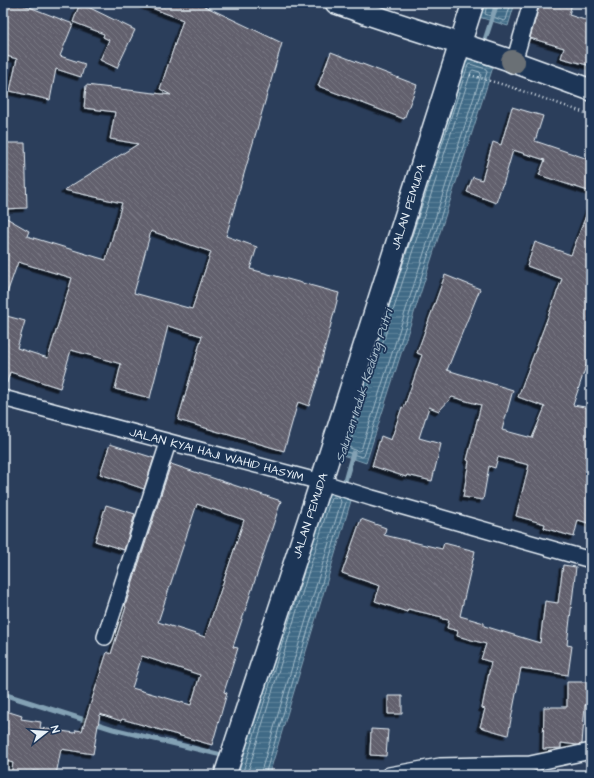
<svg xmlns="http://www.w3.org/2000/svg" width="594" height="778" font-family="'Architects Daughter',sans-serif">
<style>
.water{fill:url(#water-rules);stroke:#83a1b4}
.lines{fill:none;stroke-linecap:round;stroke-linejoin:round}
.shore{stroke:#a4bbca;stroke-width:1}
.stream{stroke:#83a1b4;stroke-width:5}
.building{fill:url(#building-back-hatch);stroke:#e8f1f8;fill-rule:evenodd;filter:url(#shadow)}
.street-casing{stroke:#e8f1f8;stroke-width:18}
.secondary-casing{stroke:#e8f1f8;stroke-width:24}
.primary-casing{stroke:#e8f1f8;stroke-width:25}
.path{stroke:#e8f1f8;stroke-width:2.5;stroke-dasharray:1 3;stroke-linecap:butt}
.street{stroke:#1d3557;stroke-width:15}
.secondary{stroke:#1d3557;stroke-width:21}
.primary{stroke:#6a7074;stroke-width:22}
.labels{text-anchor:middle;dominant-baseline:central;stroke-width:3.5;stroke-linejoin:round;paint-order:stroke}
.street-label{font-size:12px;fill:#e8f1f8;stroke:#1d3557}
.water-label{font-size:13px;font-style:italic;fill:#adc2d0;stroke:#1d3557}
</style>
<defs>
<pattern id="water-rules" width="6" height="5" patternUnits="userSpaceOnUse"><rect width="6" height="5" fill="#3f6b86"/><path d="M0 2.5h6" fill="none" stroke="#5b8198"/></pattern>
<pattern id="building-back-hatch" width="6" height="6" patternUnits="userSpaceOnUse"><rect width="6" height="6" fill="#62606d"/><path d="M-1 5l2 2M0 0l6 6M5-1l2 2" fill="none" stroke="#787783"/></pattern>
<filter id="shadow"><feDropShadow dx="-3.5" dy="3.5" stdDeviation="0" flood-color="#0009"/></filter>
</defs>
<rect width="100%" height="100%" fill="#2b3e5b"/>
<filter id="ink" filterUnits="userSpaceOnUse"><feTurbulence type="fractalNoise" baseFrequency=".025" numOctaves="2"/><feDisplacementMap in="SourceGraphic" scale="8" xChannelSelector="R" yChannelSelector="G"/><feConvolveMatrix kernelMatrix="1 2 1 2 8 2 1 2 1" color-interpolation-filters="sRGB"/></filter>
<g filter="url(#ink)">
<path class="water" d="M484,3H515L508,26L479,17Z
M466,58L493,67L366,463L337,453Z
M326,485L353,494L269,775H238Z"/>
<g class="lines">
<path class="shore" d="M487,3L485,14L504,21L506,20L511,3
M473,70L480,72L481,75L361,450L358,451L350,448L349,446L471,72Z
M343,451L362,457L364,456L487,72L486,69L470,64L468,65L375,349
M242,775L304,572
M247,775L331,498L334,497L340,499L341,502L260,775
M265,775L347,499"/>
<path class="stream" d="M483,46L497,3
M343,488L353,453
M3,694L113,729L226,756"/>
</g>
<path class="building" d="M3,3H19L73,24L60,56L85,64L81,77L56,69L50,100L10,91L17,59L3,55Z
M80,3L135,30L117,68L100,60L109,40L103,37L104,34L73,22Z
M142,3H198L282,43L226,236L257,247L250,269L339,293L319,371H320L309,406L298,402L284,451L178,420L202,336L168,326L150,398L115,389L121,364L71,350L60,388L10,372L7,383L3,382V315L25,321L17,348L48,358L72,278L18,262L5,299L3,298V216L29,231L27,236L106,260L122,203L64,190L138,144L110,139L115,112L84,108L86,85L171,95L160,89L183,20L141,4ZM151,231L211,252L192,309L134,293Z
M540,3H572L569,15L591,22V66L561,58L564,48L530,38Z
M331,52L417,85L404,119L318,86Z
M512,107L543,116L535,141L591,160V192L539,175L545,160L513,150L503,185H502L496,203L467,192L473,177L482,180L493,142L501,145Z
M3,143H25L27,208L3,209Z
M590,205H591V351L573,405L591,408V468L587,480L591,481V524L578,520L574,537L544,528L545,524L516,516L529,465L498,457L495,468L489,466L483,500L463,497L469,461L467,460L481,405L452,397L439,411L429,407L419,438L441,444L432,481L407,475L406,477L372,466L381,436L391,440L402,407L404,408L422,355L417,353L445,275L480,289L447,370L513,390L502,430L532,438L545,407L518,397L562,279L527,266L535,242L571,255Z
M110,444L154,458L144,489L100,474Z
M171,464L281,501L233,647L238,648L224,692L227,693L212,745L122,719L121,721L100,714L93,754L61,749L56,775L33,771L32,775H11L13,763L3,760V710L22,716L21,719L41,722L40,728L75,733L76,730L82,731L107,652L111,654L126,607L125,606ZM197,504L244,520L205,637L158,622ZM142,656L200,675L191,705L132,688Z
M106,505L135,514L124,550L95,541Z
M361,519L386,528L384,535L442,549L444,543L475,551L460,616L484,623V626L540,643L545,601L558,603L563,565L576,567L567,645L572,646L568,675L521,668L508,735L480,727L485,709L482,708L491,662L481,659L486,644L457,636L458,631L447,628L449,620L442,619V617L408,609L407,612L375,601L380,586L342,573Z
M567,682H591V705H585L582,744L577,745L561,743V748L543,749L544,707H567Z
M388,696H402V714H388Z
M371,729L388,730L386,756L370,755Z"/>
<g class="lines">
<g class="street-casing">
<g id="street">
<path d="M514,62L531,3"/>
<path id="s1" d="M3,398L321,482L372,498L591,560"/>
<path d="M105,637L168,443"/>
<path d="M389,775L440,766L530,764L591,751"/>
</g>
</g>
<g class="secondary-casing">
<g id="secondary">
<path d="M336,3C394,24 454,41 512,61"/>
<path d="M514,62L591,90"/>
<path id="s2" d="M225,775L321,482L473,3"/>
</g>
</g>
<g class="primary-casing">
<path id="primary" d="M512,61L514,62"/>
</g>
<path class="path" d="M470,75L508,86L591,115"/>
<use href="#street" class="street"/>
<use href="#secondary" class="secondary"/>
<use href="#primary" class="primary"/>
</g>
</g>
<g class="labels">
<g class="street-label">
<text stroke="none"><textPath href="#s2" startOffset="597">JALAN PEMUDA</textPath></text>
<text stroke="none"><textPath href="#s1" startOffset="221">JALAN KYAI HAJI WAHID HASYIM</textPath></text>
<text stroke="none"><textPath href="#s2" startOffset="273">JALAN PEMUDA</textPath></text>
</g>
<g class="water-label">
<text transform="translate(364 386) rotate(-72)">Saluran Induk Kedung Putri</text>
</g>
</g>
<rect width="594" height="778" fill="none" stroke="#1d3557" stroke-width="16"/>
<rect x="8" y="8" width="578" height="762" fill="none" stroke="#e8f1f8" stroke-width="1.5" filter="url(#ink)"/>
<g transform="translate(46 732) rotate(73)" stroke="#1d3557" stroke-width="3" paint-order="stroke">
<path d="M0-3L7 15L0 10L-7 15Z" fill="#e8f1f8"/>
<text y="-6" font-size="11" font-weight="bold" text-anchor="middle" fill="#e8f1f8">N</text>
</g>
</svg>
